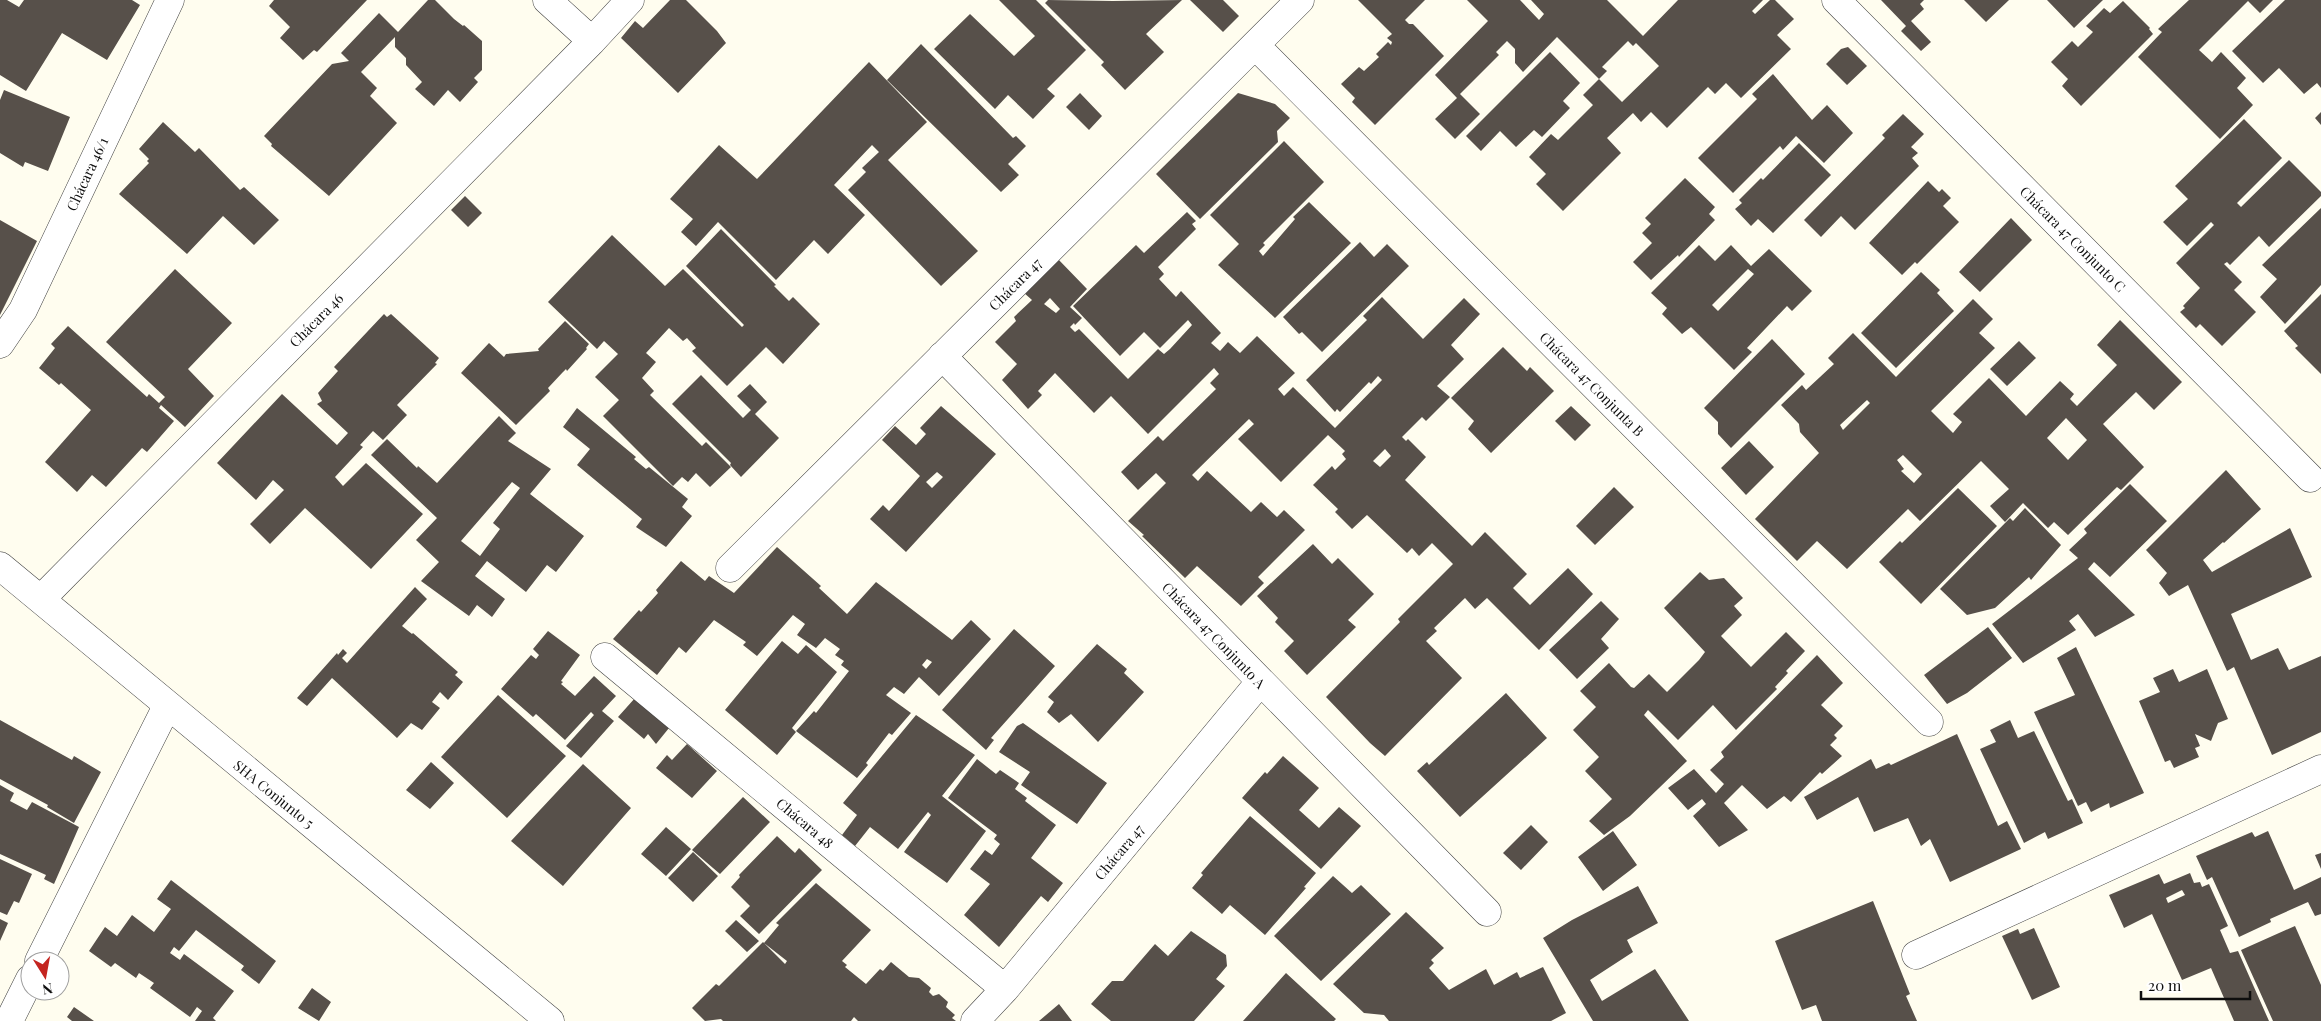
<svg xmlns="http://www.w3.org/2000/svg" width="2321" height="1021" font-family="'Playfair Display',serif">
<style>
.building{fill:#57504a;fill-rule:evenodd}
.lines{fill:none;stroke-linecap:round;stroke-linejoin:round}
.minor-casing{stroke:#414141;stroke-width:29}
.minor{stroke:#fff;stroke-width:28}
.labels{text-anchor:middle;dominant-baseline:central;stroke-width:5;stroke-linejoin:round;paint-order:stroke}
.street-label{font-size:14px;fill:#0e0e0e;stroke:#fff}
</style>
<rect width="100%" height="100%" fill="#fffdef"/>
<path class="building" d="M0,0H7L19,7L24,0H132L140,5L107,60L62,33L26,91L0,75Z
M274,0H367L317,52L314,50L303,60L280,38L290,27L269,6Z
M428,0H435L454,19L463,26L464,25L482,41V70L474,78L478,82L460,102L448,90L434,106L415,89L422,82L406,65V58L395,47V37L361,72L377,88L370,96L397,123L329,196L271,146L272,144L264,136L332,64L349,61L341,53L379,13L398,32Z
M670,0H686L717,31L726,43L678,93L621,38L635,21L643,28Z
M999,0H1036L1086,50L1047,89L1055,96L1033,119L1008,95L995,109L934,49L970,14L1014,56L1035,36Z
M1048,0L1113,1L1182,0L1146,34L1164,52L1125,90L1101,65L1104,62L1045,3Z
M1190,0H1223L1239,16L1223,32Z
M1358,0H1425L1405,20L1409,24H1413L1444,56L1375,125L1352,102L1355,98L1341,84L1359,67L1364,71L1379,57L1376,54L1388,42L1391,45L1392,42L1387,38L1392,34Z
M1467,0H1520L1539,20L1544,14L1531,0H1607L1643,36L1678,0H1763L1752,11L1755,14L1770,0H1775L1794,19L1777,35L1791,49L1741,98L1726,83L1715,94L1708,87L1667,128L1651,112L1641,122L1633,113L1607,138L1621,153L1563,211L1536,184L1546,174L1529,157L1551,134L1558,140L1593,105L1583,95L1599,79L1557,37L1523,72L1515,63V49L1507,41L1496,52L1499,55L1460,94L1480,114L1455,139L1435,119L1457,98L1435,75L1488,21ZM1628,41L1633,46L1636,43L1659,66L1622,102L1599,79L1607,71L1602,67Z
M1881,0H1924L1920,4L1924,9L1911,21L1931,42L1921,51L1901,31L1906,26Z
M1964,0H2009L1986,22Z
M2047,0H2103L2074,28Z
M2189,0H2273L2260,13L2248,1L2199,50L2212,62L2221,52L2246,78L2237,88L2253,105L2220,139L2138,57L2162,32L2158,29Z
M2285,0H2321V88L2317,83L2304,94L2279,68L2263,83L2232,51Z
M2123,1L2150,28L2149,29L2153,34L2081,106L2062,86L2068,79L2051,62L2072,41L2078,47L2093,32L2086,26L2104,8L2110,13Z
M921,44L1013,138L1016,136L1026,146L1008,164L1019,175L1001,192L887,80Z
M1848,47L1867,66L1847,85L1826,64L1841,49Z
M1550,52L1580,83L1563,101L1570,108L1542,137L1534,130L1516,147L1500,131L1481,151L1466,136Z
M869,62L927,122L888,160L978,251L941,286L848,190L866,172L862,168L879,152L872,145L834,185L865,215L828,254L814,240L776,280L718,222L696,246L681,232L693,219L670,199L719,145L757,179Z
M1773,74L1812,120L1827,105L1853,133L1824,163L1796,136L1783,150L1780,146L1733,193L1698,158L1757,99L1752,94Z
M4,90L70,117L48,171L25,162L23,167L0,153V100Z
M1080,93L1102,116L1089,130L1066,107Z
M1238,93L1275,104L1290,118L1277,131L1278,142L1200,219L1156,174Z
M2321,112V125L2315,118Z
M1903,114L1924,134L1911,147L1918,153L1912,158L1919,166L1855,230L1841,216L1821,237L1804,220L1885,138L1882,135Z
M2244,119L2282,158L2237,203L2241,207L2289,160L2321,192V196L2269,247L2259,236L2230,265L2227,262L2224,264L2242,282L2234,290L2256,312L2222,346L2200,324L2196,328L2180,312L2185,308L2183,306L2200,288L2176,263L2214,225L2211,222L2187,246L2163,222L2188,199L2175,186Z
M163,122L195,152L199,148L240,190L244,187L279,220L254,245L223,216L187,254L119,194L149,163L147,161L149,159L139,149Z
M1284,141L1324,182L1263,243L1265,245L1259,251L1263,256L1295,219L1293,217L1309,202L1351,243L1275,318L1218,265L1239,244L1210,215Z
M1799,143L1831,175L1773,233L1758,219L1751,226L1735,209L1742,203L1739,200L1761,178L1763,180Z
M1685,178L1715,207L1709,214L1715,220L1679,257L1678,255L1651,280L1633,262L1652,243L1642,233L1651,224L1645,218Z
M1928,181L1939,192L1942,189L1951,198L1943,206L1959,222L1917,264L1915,262L1902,275L1869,243Z
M465,196L482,213L468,227L451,210Z
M2321,208V285L2285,324L2260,297L2277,279L2262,265Z
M1187,212L1196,221L1192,224L1196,229L1158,267L1164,274L1159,279L1176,297L1181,291L1221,333L1211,343L1220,351L1228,342L1240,353L1257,336L1295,373L1278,389L1284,396L1293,387L1335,428L1382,380L1378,376L1371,384L1369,382L1340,412L1337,409L1335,412L1306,380L1367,320L1363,316L1382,297L1423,339L1464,298L1480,314L1451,345L1464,359L1437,386L1450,397L1426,421L1422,417L1402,437L1406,441L1408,439L1426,457L1405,480L1472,546L1485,532L1527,574L1513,588L1530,605L1568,568L1593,594L1539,650L1487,598L1475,609L1465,598L1434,628L1437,631L1426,641L1462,678L1385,756L1370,743L1326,697L1400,622L1398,619L1453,564L1432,543L1419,556L1412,548L1407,553L1367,515L1352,529L1335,512L1338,509L1313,485L1332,466L1335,470L1346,459L1342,454L1345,451L1328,435L1281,482L1238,439L1254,424L1249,419L1192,475L1198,481L1207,471L1251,512L1261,502L1277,517L1284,510L1305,530L1258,577L1264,583L1241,606L1197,566L1185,578L1142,536L1144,535L1128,521L1166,483L1156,473L1138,490L1121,472L1158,436L1163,441L1216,389L1210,383L1219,374L1214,368L1148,434L1111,396L1094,413L1055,373L1038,391L1042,395L1028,409L1002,380L1017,364L995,342L1016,321L1014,317L1032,300L1023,292L1057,258L1087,289L1070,307L1082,318L1075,325L1074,323L1070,327L1075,332L1079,329L1128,379L1158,349L1164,354L1170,349L1192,325L1188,320L1160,348L1144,332L1120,356L1073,306L1136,245L1144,253ZM1050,298L1060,309L1056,313L1044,304ZM1385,449L1391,456L1380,467L1373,461Z
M2011,218L2032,240L1980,292L1959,272Z
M0,220L37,241L0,315Z
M721,229L776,285L774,286L789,301L793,297L820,324L783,364L766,347L727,386L692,351L696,348L687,338L683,341L669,328L646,353L656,362L642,378L654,391L650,395L702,446L706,442L731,467L710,487L696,473L688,482L682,477L673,486L603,416L619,400L595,377L618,354L604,341L597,349L548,302L612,235L665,286L683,269L742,327L744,325L686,266Z
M1360,242L1374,257L1387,244L1409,266L1322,352L1302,332L1299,334L1283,317Z
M1699,245L1715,261L1731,245L1751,266L1769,249L1812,291L1792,311L1787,306L1747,348L1752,352L1734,370L1691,327L1682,334L1662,314L1667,308L1651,293ZM1748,269L1754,274L1718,311L1712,305Z
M175,269L232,323L188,369L214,396L185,427L161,405L159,408L174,421L147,452L142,448L106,487L92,475L77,492L45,462L91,410L61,383L59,385L39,368L55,348L51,344L68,326L147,397L149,394L159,403L165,397L106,342Z
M1921,272L1940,290L1937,293L1954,311L1896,368L1861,333Z
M2321,294V374L2295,348L2298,346L2284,331Z
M1973,299L1993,319L1979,333L1995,348L1931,411L1953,433L1962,422L1953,414L1989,378L2026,416L2060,381L2074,394L2070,399L2077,406L2117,365L2097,345L2120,320L2182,382L2154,410L2136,392L2103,424L2144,467L2121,490L2117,487L2068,535L2054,522L2048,528L2023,503L2005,522L1990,506L2009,489L1981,461L1920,521L1908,509L1847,569L1817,541L1797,561L1755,519L1819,453L1800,432L1799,424L1781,405L1802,385L1806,390L1834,364L1828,358L1853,333L1896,377ZM1867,400L1870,403L1843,430L1840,425ZM2066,418L2087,440L2068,460L2047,438ZM1903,455L1922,474L1914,483L1901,471L1904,469L1897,460Z
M384,314L387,317L391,314L439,358L435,363L437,364L397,405L407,415L383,440L373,431L360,445L363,447L335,477L343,486L366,463L423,514L371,569L305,508L270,544L250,524L284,490L273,480L256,500L217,463L282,394L337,445L348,433L317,404L322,401L318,393L338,371L334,367Z
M565,321L589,344L586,348L587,349L567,371L566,369L563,372L548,388L550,391L516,425L461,373L489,343L504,357L506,354L539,351L538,349Z
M1772,339L1805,374L1731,448L1718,434V422L1704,408Z
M2019,341L2036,358L2007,386L1990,369Z
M1503,347L1527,371L1530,367L1554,391L1491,453L1468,429L1474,421L1451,398Z
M701,375L743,418L751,410L737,396L750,384L767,402L755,414L779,438L741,477L730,465L731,463L672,404Z
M941,406L996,454L906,552L870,519L883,505L889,511L920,476L882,440L895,426L916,445L926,434L920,428ZM937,472L943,477L932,488L926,482Z
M1571,406L1591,425L1575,441L1555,421Z
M577,408L636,457L634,459L646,469L649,467L688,499L682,507L692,516L666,547L636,527L642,519L577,465L590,449L563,427Z
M499,416L516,433L508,441L551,469L530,494L584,536L556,572L547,565L526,592L487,561L475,576L505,599L492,617L477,605L469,616L421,581L439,562L416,540L437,518L371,455L387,439L417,468L418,466L437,483ZM512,482L520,488L493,523L500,529L480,556L461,541Z
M1749,441L1774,467L1746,495L1721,468Z
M2226,470L2261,509L2224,543L2223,542L2203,560L2212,572L2290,528L2312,577L2231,614L2251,660L2278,648L2289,670L2321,656V732L2272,755L2234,667L2227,671L2188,585L2169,596L2159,583L2167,573L2146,550Z
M2130,484L2167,521L2110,577L2094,562L2088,569L2135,615L2095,637L2078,614L2069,621L2076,630L2023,663L1992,624L2078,558L2069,550L2087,533L2084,529Z
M1614,487L1634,507L1595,545L1576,526Z
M1958,488L1997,526L1921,604L1879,562L1900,541L1902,543Z
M2025,508L2061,545L2031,580L2029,577L1995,608L1967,615L1940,589L2010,518L2013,521Z
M1313,544L1332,564L1338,558L1374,594L1348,620L1356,627L1307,675L1284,651L1294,641L1275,622L1278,618L1257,596Z
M777,547L821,586L819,588L847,614L876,582L952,640L971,620L991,639L939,696L919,677L904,694L894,687L886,695L911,713L892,735L889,733L866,763L868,765L857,778L796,731L814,711L816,713L849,671L841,665L844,661L835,655L840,649L825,638L816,648L797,635L805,624L793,615L757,656L743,645L746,642L714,620L686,653L679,647L657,675L613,639L639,610L641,612L658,593L656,590L681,561L705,581L709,576L734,593ZM927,659L932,662L926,669L922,665Z
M1700,572L1709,580L1724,578L1743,598L1734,606L1742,615L1721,636L1751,667L1786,632L1805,651L1786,671L1788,673L1775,687L1777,689L1736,730L1713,705L1678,740L1648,710L1644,715L1687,761L1630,816L1604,835L1589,821L1612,799L1585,771L1599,757L1573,730L1596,707L1580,691L1609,663L1631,687L1634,688L1649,674L1667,692L1699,660L1705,652L1664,608Z
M415,587L427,599L402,626L412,634L413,633L458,672L455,675L463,682L448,700L440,692L432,702L440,708L422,730L411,723L397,738L332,678L307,706L297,698L337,653L338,655L343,649L347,653L342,658L347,663Z
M1601,601L1619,619L1601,639L1609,648L1577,679L1549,650Z
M1988,627L2012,658L1967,693L1947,704L1924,675Z
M1014,629L1055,666L991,738L994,740L986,750L942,710Z
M548,631L580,655L561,681L563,682L561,684L575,696L594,676L616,696L602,711L614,721L581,758L566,746L594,715L591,712L565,740L536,714L533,717L501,689L531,655L536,659L539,655L533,649Z
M782,641L798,654L806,645L837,672L792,728L796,732L777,755L725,710Z
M1097,644L1127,669L1124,673L1144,692L1098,742L1071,714L1059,723L1047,712L1054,702L1048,697Z
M2076,647L2144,793L2110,808L2109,803L2091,812L2086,802L2078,806L2034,712L2075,695L2057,658Z
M1817,655L1843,683L1821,705L1843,726L1834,735L1837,738L1830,745L1842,756L1822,774L1820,772L1791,802L1784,796L1767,809L1742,785L1724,803L1748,830L1719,847L1693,816L1706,804L1702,799L1688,810L1668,788L1694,769L1716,793L1724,784L1710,770L1724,757L1721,752Z
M2173,669L2179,682L2207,669L2228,719L2218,723L2211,741L2195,734L2200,746L2195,748L2199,757L2174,768L2170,760L2165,762L2139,701L2160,692L2153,678Z
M1506,693L1547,738L1460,817L1417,771L1427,762L1429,765Z
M498,695L566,756L507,818L441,757Z
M635,698L669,728L656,744L648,734L644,739L618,717Z
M916,715L975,755L942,796L986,831L947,883L904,852L931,815L928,812L898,849L870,827L855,846L842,835L857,815L843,803Z
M0,720L72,760L74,756L101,772L74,823L47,807L48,805L0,779Z
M2010,720L2018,738L2034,731L2068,801L2072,799L2083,823L2048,839L2045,832L2024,843L1980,749L1996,742L1990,730Z
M1023,723L1107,783L1077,824L1021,785L1030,772L999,752L1017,726Z
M1957,734L1998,826L2007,821L2021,849L1950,882L1930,839L1921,846L1908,818L1874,832L1858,797L1817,820L1804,797L1871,759L1876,769L1889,763L1891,765Z
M687,744L717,771L692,798L656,768L667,755L672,760Z
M1283,756L1319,788L1299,810L1319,828L1339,807L1361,826L1321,869L1242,798L1265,772L1267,774Z
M977,759L996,774L1000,770L1019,783L1015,789L1027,798L1025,801L1056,825L1031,858L1063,883L1048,902L1041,896L999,947L964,915L990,884L970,869L985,850L992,855L1000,844L994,839L997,835L948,798Z
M431,762L454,783L430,809L406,790Z
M583,764L631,808L563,886L511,841Z
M0,785L14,793L10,801L27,810L32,802L79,827L54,884L44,879L46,875L0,854Z
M743,797L770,822L720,874L692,850Z
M1250,816L1316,873L1304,887L1306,888L1265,935L1230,905L1222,914L1192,888L1203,875L1201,873Z
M1531,825L1548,842L1521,870L1503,853Z
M666,827L691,849L666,876L641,854Z
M1613,831L1637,865L1603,891L1578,857Z
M2268,831L2294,890L2321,877V914L2315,916L2308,902L2270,919L2271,922L2239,937L2212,877L2207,880L2196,856L2252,832L2255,837Z
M777,836L795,853L799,848L822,870L759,934L740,916L750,906L731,887L740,877L739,875Z
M693,852L718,876L693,902L668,878Z
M2321,853V869L2315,855Z
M0,859L32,874L19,903L14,901L7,915L0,912Z
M2190,873L2194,883L2200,882L2202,887L2209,884L2228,926L2220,930L2230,953L2238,951L2269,1021H2234L2211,968L2182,980L2152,914L2124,928L2109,895L2159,874L2164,884ZM2182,890L2185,895L2168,903L2166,898Z
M1333,876L1352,893L1361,885L1391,914L1321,981L1274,936Z
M171,880L276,961L259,984L241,970L244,966L196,930L179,951L174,947L170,953L180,960L184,954L234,991L213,1018L216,1021H195L202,1011L197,1007L190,1017L150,988L154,983L139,973L136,978L115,963L111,967L89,951L105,927L117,936L132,915L154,932L171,909L157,899Z
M816,883L871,930L842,961L847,965L845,967L866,984L880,969L883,971L891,962L909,977L919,978L931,988L929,992L933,996L939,994L948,1002L946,1007L955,1015L952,1018L956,1021H858L854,1017L851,1021H723L721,1019L705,1021L692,1008L716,984L719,986L763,942L785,964L787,961L764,943L779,925L776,923Z
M1638,886L1658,923L1627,940L1633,952L1590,980L1602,1001L1655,969L1689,1021H1593L1543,938L1572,920Z
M1873,901L1910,994L1906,996L1917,1021H1822L1816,1005L1802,1010L1775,941Z
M1406,912L1444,948L1431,960L1434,963L1429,968L1449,990L1486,969L1494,985L1517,972L1520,978L1543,967L1566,1013L1551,1021H1389L1384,1015L1364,1013L1333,984Z
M0,919L8,923L0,941Z
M736,920L759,941L747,952L725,931Z
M2295,926L2321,985V1021H2273L2241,950Z
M2034,928L2060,987L2032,1000L2002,936L2018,929L2020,934Z
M1191,931L1226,955L1227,966L1216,979L1225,986L1194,1021H1111L1091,1004L1112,981H1123L1155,944L1168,956Z
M1286,973L1336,1019L1334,1021H1243Z
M312,988L331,1002L319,1021L298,1008Z
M1059,1004L1072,1021H1039Z
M74,1007L94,1021H72L67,1017Z"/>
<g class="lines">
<g class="minor-casing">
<path id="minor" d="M547,0L592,41
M1836,0L2310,478
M1255,45L1929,722
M0,344L23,310L170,0
M942,356L1487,912
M0,566L550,1021
M730,568L1300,0
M41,599L592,41L630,0
M605,657L1005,989
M1916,955L2321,769
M39,961L167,706
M9,1021L30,979
M975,1021L1005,989L1260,682"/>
</g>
<use href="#minor" class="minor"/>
</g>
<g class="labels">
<g class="street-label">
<text transform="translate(87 174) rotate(-65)">Chácara 46/1</text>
<text transform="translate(2073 239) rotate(45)">Chácara 47 Conjunto C</text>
<text transform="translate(1015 284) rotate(-45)">Chácara 47</text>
<text transform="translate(316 320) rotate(-45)">Chácara 46</text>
<text transform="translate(1592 384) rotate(45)">Chácara 47 Conjunta B</text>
<text transform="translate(1214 635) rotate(46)">Chácara 47 Conjunto A</text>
<text transform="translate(274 794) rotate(39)">SHA Conjunto 5</text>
<text transform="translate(805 823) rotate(40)">Chácara 48</text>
<text transform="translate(1119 852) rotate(-50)">Chácara 47</text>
</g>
</g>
<g transform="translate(45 976) rotate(169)"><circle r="24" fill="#ffffff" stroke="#9f9f9f"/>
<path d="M0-4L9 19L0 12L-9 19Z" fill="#c42520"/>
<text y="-8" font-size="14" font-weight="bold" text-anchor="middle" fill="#0e0e0e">N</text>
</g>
<path d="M2141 991v8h109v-8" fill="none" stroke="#0e0e0e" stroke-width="2.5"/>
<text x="2148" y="991" font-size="15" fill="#0e0e0e" stroke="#ffffff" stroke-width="4" paint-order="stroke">20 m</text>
</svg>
